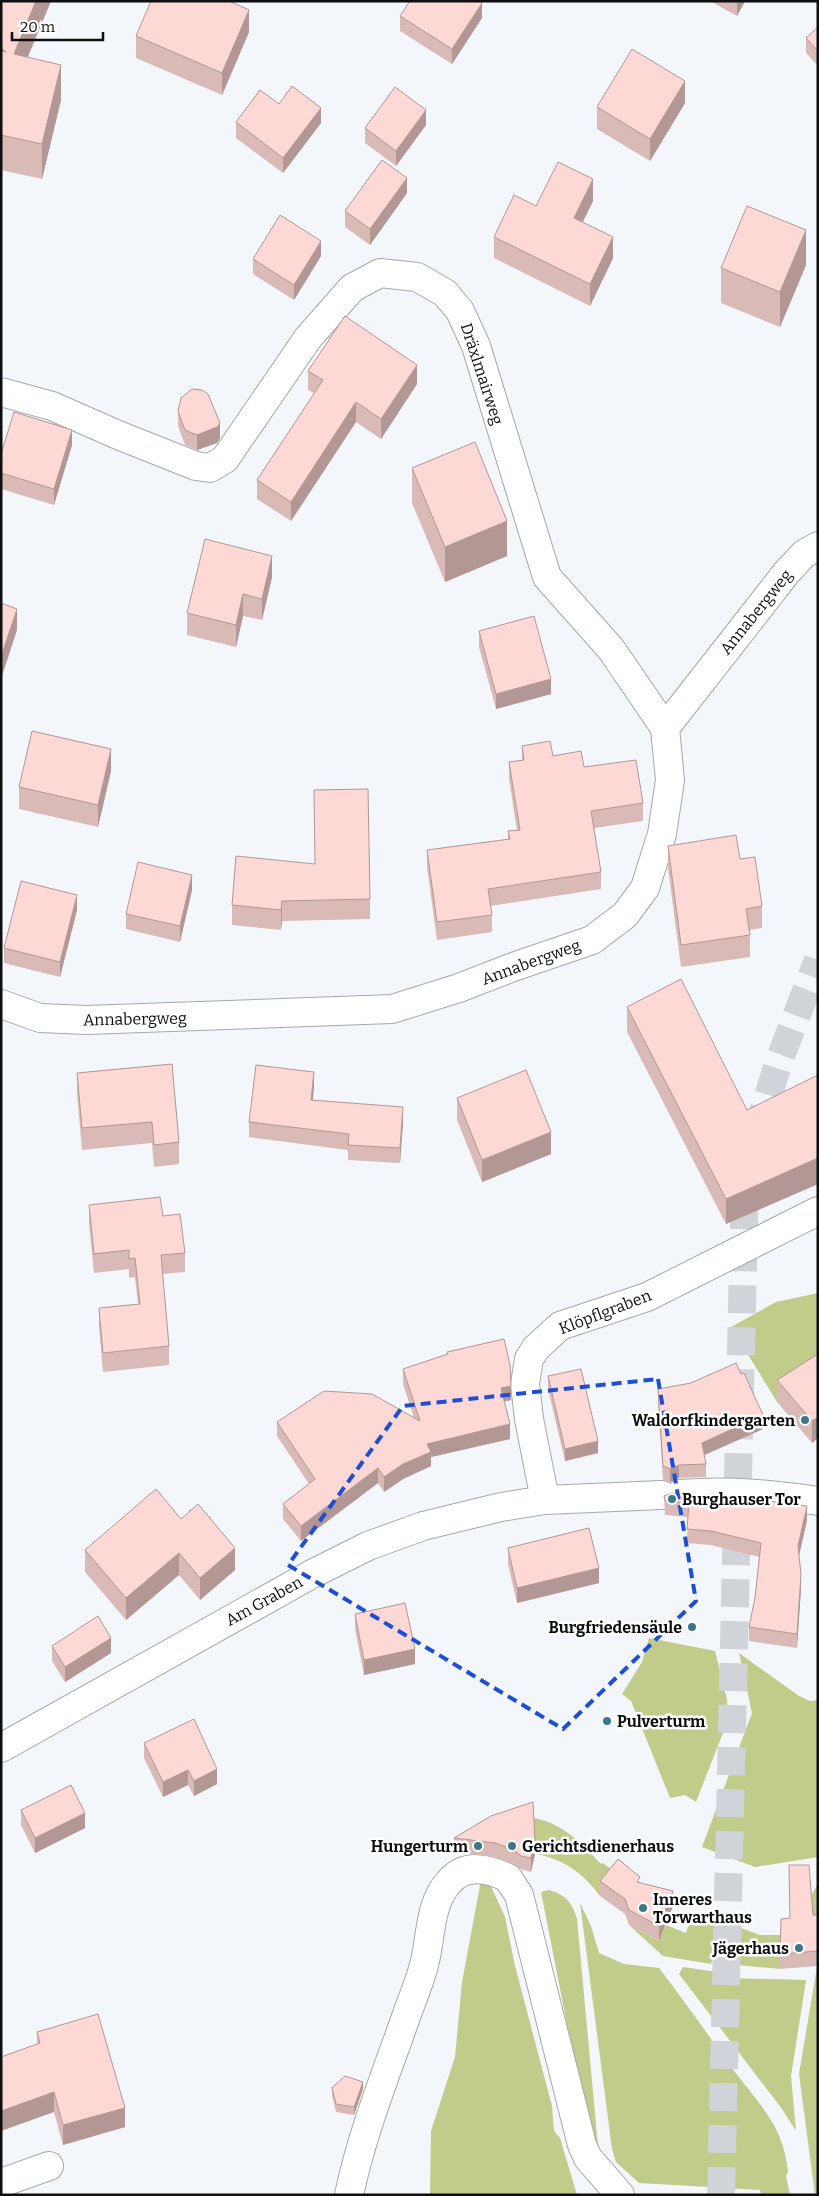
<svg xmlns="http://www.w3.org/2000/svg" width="819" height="2196" font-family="Bitter,serif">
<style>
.green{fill:#c1cb8a}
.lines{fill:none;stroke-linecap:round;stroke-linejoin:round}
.secondary-tunnel{stroke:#d0d4d8;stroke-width:28;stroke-dasharray:28 14;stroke-linecap:butt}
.street-casing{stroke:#a5a9ac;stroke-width:30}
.street{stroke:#fff;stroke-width:28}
.wall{fill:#dabab6}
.shaded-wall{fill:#b29794}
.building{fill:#fed8d4;stroke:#b29794}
.marked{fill:none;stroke:#1d4ed8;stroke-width:4;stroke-dasharray:10 6;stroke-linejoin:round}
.poi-dot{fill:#39778d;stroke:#fff;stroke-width:2}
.labels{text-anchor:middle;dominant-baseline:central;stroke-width:5;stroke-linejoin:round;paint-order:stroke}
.street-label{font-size:16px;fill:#0c0e0f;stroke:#fff}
.poi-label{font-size:16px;font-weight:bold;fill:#0c0e0f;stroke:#fff;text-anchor:end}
</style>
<rect width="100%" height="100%" fill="#f3f7fb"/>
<path class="green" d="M818,1293V1375L777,1402L731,1327L776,1302Z
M649,1638L715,1651L727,1700L728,1720L696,1802L685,1795L670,1798L631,1701L622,1694L642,1662Z
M739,1653L799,1696L810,1701L818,1700V1857L755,1867L702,1847L752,1713Z
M533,1818C563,1823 581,1843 601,1864L603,1863L617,1874L600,1896C583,1873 564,1859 535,1854Z
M481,1880L489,1882L505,1917L515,1966L552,2106L554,2131L560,2138L577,2195H430L431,2131L455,2057L462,1982Z
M818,1884V1917H812L807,1902Z
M549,1890C566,1895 572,1902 577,1919L598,2146L586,2121L541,1892Z
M580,1903L591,1926L599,1953L624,1964L659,1968C683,1999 706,2032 729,2064C755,2100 784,2124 788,2172L786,2176L790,2195H761L760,2190L639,2183L616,2162L612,2149Z
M692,1915L724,1922L711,1964L663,1956L629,1925L659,1941L666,1925L686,1933Z
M738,1927L760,1935H781V1969L724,1964Z
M818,1961V2195H815L799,2074Z
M683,1967L717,1972L718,1976L728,1978L806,1980L791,2076L796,2131L782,2109L679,1974Z"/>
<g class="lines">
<path class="secondary-tunnel" d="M756,1135L779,1061L818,960
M721,2195L745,1179"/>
<g class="street-casing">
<path id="street" d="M1,392L52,406L118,435L196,466L210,468L225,459L308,338L352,288L380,273L417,277L445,293L460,311L476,346L547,577L611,649L665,728
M1,1004L40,1018L86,1020L392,1009L459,988L513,967L592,940L625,915L645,888L662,834L670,780L665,728L787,572L804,554L818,546
M680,1494C729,1490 770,1494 818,1501
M545,1500L529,1419L525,1384L529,1359L536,1348L560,1326L647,1297L818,1211
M1,1748L312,1574L368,1546L423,1526L501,1507L545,1500L662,1495
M1,2183L49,2166
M349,2195C362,2133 386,2074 407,2014C413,1997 421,1979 425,1961C431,1935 430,1902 449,1882C465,1863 488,1868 508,1878L519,1895L582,2145L588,2158L620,2195"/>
</g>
<use href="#street" class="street"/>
</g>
<path class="wall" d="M1,1H51L28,57L61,100L42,179L1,170Z
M710,1H745L737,16Z
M400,16L482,18L452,64L400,31Z
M818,27V66L806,53V38Z
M249,32L222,95L136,58V36Z
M685,103L650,161L597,129V107Z
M279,104L321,123L283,173L236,138V122Z
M426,125L396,166L365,143V128Z
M407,193L370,245L345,227V211Z
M593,201L583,222L613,258L590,306L494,258V237L536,206Z
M321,256L294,300L253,274V259Z
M806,265L780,327L721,303V268Z
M308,371L417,384L381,439L356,422L291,521L257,499V480L314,393L308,390Z
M178,411L220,438L217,443L197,450L185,445L178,426Z
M72,445L54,505L1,489V454Z
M412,468L507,556L445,582L412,503Z
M272,577L262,620L243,616L236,647L187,635V613Z
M479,631L551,694L496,709L479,647Z
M522,746L553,756L584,767L643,803V821L594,828L601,872V889L490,906L492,915V932L437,940L427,867V850L508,839V831L517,830L509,779V762L522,760Z
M111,771L98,827L19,809V787Z
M668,846L740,859L762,906V928L749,930L750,935V957L681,967L668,868Z
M236,856L370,899V919L282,921L281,930L232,925V905Z
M192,890L180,942L126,929V914Z
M77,910L60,977L4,963V948Z
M627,1007L747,1110L818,1075V1184L726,1224L627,1032Z
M172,1064L179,1142V1164L154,1167L152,1143L82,1150L77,1094V1073Z
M314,1087L313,1100L403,1123L400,1163L348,1160V1150L249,1137V1122Z
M457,1098L551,1154L482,1182L457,1120Z
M89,1205L163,1216L185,1253V1272L162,1274L169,1346V1365L103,1372L99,1327V1308L138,1304L135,1277L129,1278V1269L94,1273L89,1224Z
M447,1352L511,1400L504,1402L510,1439L431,1457V1466L403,1479L384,1492L378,1483L301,1541L283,1519V1504L309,1484L277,1436V1422L414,1418L403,1384V1369L447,1354Z
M818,1354V1438L812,1443L777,1402V1380Z
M548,1376L598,1453L565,1461L548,1389Z
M658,1389L763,1429L704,1455L706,1464V1477L679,1478L670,1482L663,1480L658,1402Z
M664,1496H681L807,1520L799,1556L801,1588L797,1648L749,1641V1627L755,1598L759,1557L711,1545L687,1543L688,1517L665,1515Z
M181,1519L235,1570L200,1600L179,1575L126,1620L85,1572V1550Z
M508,1548L599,1583L517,1603L508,1564Z
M355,1614L415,1664L364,1675L355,1629Z
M52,1646L111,1653L65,1682L52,1661Z
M144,1743L217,1784L194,1796L188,1785L163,1797L144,1758Z
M21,1810L85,1828L35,1853L21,1825Z
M454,1838L535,1840V1854L531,1872L521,1869L514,1864L496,1857L454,1852Z
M600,1881L640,1883L673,1906L659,1941L629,1925L625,1914L600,1896Z
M813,1915H818V1961L817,1966L780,1969L781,1919L790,1918Z
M37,2032L125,2127L63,2145L54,2112L37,2044Z
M332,2088L363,2089L354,2115L336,2112L332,2096Z"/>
<path class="shaded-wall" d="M36,1H51L14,89V54Z
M737,1H745L737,16Z
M482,3V18L452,64V49Z
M249,10V32L222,95V73Z
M61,65V100L42,179V144Z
M685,81V103L650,161V139Z
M321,108V123L283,173V158Z
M426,110V125L396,166V151Z
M407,178V193L370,245V229Z
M593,179V201L574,239V218Z
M806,230V265L780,327V292Z
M613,237V258L590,306V284Z
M321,241V256L294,300V285Z
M417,365V384L381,439V419Z
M356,402V422L291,521V502Z
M220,423V438L217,443L197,450V435Z
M72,430V445L54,505V489Z
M507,521V556L445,582V547Z
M272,556V577L262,620V599Z
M243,594V616L236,647V625Z
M17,609V630L1,679V657Z
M551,679V694L496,709V694Z
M111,749V771L98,827V805Z
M192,875V890L180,942V926Z
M77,895V910L60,977V962Z
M282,901V921L281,930V910Z
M314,1072V1087L311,1115V1100Z
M403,1107V1123L400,1163V1148Z
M551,1132V1154L482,1182V1160Z
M818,1158V1184L726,1224V1199Z
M511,1386V1400L501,1402V1388Z
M763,1415V1429L702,1456V1443Z
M818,1417V1438L812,1443V1421Z
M510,1424V1439L431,1457V1466L403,1479L384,1492V1477L427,1444Z
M598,1441V1453L565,1461V1449Z
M679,1465V1478L670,1482V1469Z
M378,1468V1483L301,1541V1526Z
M807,1506V1520L798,1560V1546Z
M235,1548V1570L200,1600V1578Z
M179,1553V1575L126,1620V1598Z
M599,1568V1583L517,1603V1588Z
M801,1574V1588L797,1648V1634Z
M111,1638V1653L65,1682V1667Z
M415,1649V1664L364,1675V1660Z
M217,1769V1784L194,1796V1781Z
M188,1770V1785L163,1797V1782Z
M85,1813V1828L35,1853V1838Z
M535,1840V1854L531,1872V1858Z
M673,1891V1906L659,1941V1926Z
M818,1946V1961L817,1966V1951Z
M363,2082V2089L354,2115V2107Z
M54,2092V2112L1,2131V2111Z
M125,2108V2127L63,2145V2125Z"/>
<path class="building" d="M1,1H36L14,54L61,65L42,144L1,135V51L6,52L1,48Z
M151,1H229L249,10L222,73L136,36Z
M410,1H480L482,3L452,49L400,16Z
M818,27V51L806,38Z
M632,49L685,81L650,139L597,107Z
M292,86L321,108L283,158L236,122L260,90L279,104Z
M395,87L426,110L396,151L365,128Z
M382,160L407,178L370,229L345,211Z
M558,162L593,179L574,218L613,237L590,284L494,237L514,195L536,206Z
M747,206L806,230L780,292L721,268Z
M280,215L321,241L294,285L253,259Z
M345,316L417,365L381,419L356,402L291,502L257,480L323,380L308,371Z
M192,389L202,390L208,394L220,423L217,427L197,435L185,430L178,411L181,398Z
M14,412L72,430L54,489L1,473V454Z
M475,442L507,521L445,547L412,468Z
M205,539L272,556L262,599L243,594L236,625L187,613Z
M1,603L17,609L1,657Z
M534,616L551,679L496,694L479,631Z
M32,731L111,749L98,805L19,787Z
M550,741L553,756L581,751L584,767L636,760L643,803L591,811L601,872L488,889L492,915L437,922L427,850L510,839L508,831L520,830L509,762L524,760L522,746Z
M368,789L370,899L282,901L281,910L232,905L236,856L315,864L314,790Z
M736,835L740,859L755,857L762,906L746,909L750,935L681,945L668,846Z
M138,862L192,875L180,926L126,914Z
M21,881L77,895L60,962L4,948Z
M681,979L747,1110L818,1075V1158L726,1199L627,1007Z
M172,1064L179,1142L154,1145L152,1122L82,1128L77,1073Z
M256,1065L314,1072L311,1100L403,1107L400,1148L348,1145L349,1134L249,1122Z
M526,1070L551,1132L482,1160L457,1098Z
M160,1197L163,1216L180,1214L185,1253L161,1255L169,1346L103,1353L99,1308L140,1304L135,1258L129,1259V1250L94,1254L89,1205Z
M504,1339L510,1365L511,1386L501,1388L510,1424L427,1444L431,1452L403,1464L384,1477L378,1468L301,1526L283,1504L315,1479L277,1422L324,1391L372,1394L420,1421L403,1369L448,1354L447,1352Z
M818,1354V1417L812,1421L777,1380Z
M736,1363L741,1374L744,1373L763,1415L702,1443L706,1464L679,1465L670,1469L663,1466L658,1389L691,1383Z
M581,1369L598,1441L565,1449L548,1376Z
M156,1489L181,1519L198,1504L235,1548L200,1578L179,1553L126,1598L85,1550Z
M672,1493L681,1496L715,1494L807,1506L798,1546L801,1574L797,1634L749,1627L755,1598L761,1543L711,1531L687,1529L689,1503L665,1501L664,1496Z
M589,1528L599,1568L517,1588L508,1548Z
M405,1603L415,1649L364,1660L355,1614Z
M98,1616L111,1638L65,1667L52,1646Z
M194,1719L217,1769L194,1781L188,1770L163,1782L144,1743Z
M71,1785L85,1813L35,1838L21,1810Z
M533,1802L535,1840L531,1858L521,1856L514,1850L496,1843L454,1838L491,1816Z
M618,1859L640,1877L637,1882L673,1891L659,1926L629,1910L625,1899L600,1881Z
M789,1865H809L813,1915H818V1946L817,1951L780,1954L781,1919L790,1918Z
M98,2014L125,2108L63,2125L54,2092L1,2111V2057L40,2043L37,2032Z
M345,2076L363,2082L354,2107L336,2104L332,2088Z"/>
<path class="marked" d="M658,1379L696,1601L563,1729L288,1565L403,1406Z"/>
<g class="poi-dot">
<circle cx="805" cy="1420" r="5"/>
<circle cx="672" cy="1499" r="5"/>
<circle cx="692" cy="1627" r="5"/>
<circle cx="607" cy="1721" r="5"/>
<circle cx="478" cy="1846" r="5"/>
<circle cx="512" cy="1846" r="5"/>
<circle cx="643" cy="1908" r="5"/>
<circle cx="799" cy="1948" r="5"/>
</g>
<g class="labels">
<g class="street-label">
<text transform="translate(482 374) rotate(72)">Dräxlmairweg</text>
<text transform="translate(756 612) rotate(-51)">Annabergweg</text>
<text transform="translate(531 962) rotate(-20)">Annabergweg</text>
<text transform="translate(135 1019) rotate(-1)">Annabergweg</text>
<text transform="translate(605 1312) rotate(-21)">Klöpflgraben</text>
<text transform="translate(264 1601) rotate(-29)">Am Graben</text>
</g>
<g class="poi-label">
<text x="795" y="1420">Waldorfkindergarten</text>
<text x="682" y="1499" text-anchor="start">Burghauser Tor</text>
<text x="682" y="1627">Burgfriedensäule</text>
<text x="617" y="1721" text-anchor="start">Pulverturm</text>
<text x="468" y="1846">Hungerturm</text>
<text x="522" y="1846" text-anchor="start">Gerichtsdienerhaus</text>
<text x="653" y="1899" text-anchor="start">Inneres<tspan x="653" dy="18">Torwarthaus</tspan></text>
<text x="789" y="1948">Jägerhaus</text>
</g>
</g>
<rect width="819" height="2196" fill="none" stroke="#0c0e0f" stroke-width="5"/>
<path d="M12 32v8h91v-8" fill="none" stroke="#0c0e0f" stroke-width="2.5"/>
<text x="20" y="32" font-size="15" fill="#0c0e0f" stroke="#ffffff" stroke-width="4" paint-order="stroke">20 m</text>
</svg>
